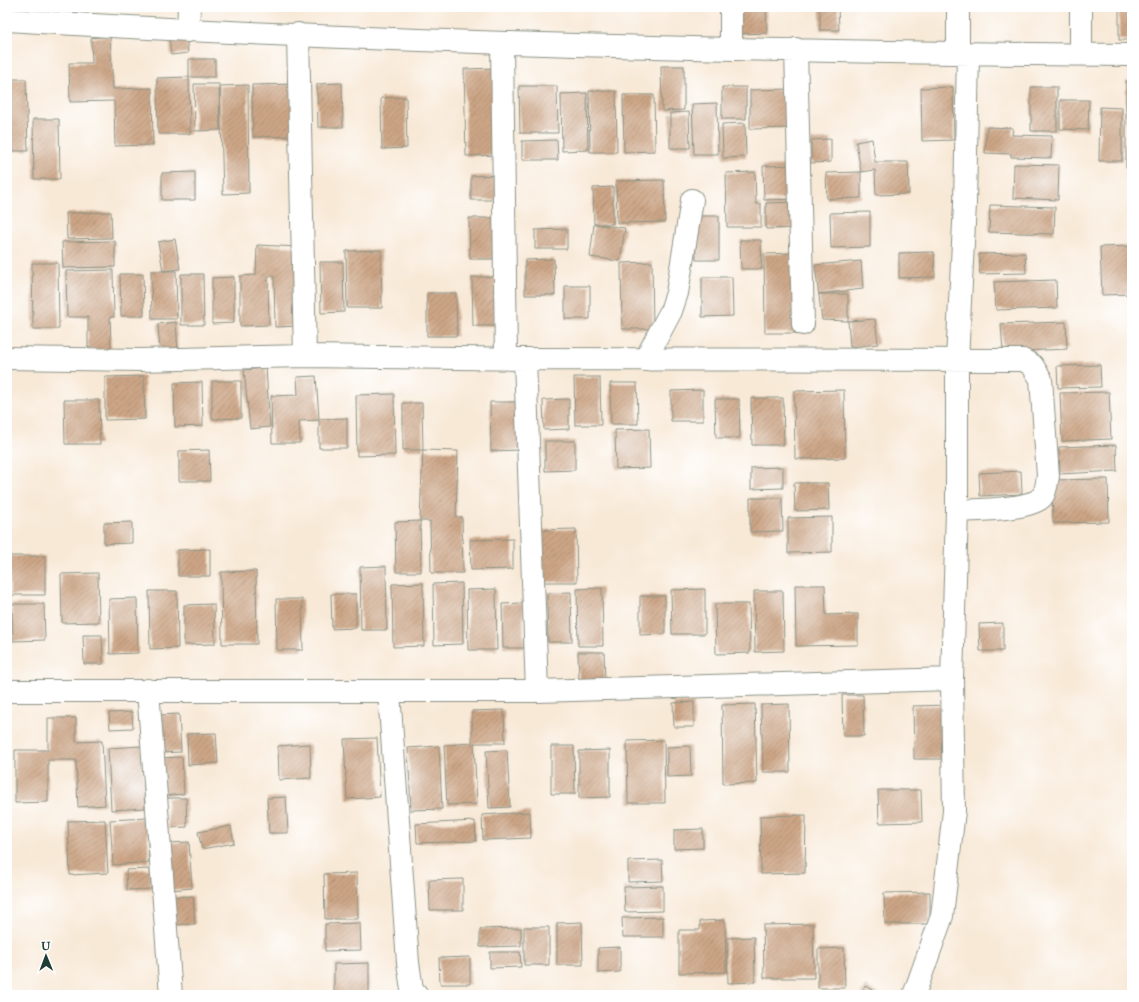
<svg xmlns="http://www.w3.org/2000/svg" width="1139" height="1002" font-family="'IM FELL Double Pica',serif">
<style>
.building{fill:url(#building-hatch)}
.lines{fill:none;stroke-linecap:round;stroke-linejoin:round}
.street-casing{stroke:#8c9386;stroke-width:24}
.street{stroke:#fff;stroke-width:22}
</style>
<defs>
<pattern id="building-hatch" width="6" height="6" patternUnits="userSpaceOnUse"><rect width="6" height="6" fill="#cda686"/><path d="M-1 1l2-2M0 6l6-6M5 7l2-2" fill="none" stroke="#a6886e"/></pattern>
</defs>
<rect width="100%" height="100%" fill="#fff"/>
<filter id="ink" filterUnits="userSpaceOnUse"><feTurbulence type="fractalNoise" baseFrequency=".025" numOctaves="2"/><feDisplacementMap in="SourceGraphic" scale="8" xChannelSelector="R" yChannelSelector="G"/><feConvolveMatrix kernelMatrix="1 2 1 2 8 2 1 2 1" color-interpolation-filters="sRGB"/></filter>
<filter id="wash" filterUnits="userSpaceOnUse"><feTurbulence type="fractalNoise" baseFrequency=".012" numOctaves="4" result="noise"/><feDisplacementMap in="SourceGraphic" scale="16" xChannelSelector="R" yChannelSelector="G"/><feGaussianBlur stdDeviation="0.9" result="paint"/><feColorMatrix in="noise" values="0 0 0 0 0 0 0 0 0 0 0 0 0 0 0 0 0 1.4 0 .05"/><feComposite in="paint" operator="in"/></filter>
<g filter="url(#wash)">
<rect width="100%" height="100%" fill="#f8e9d7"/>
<g id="blocks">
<path class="building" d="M589,7H618V9H589Z
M737,7H766L767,33L738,34Z
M787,7H798V8L787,9Z
M820,7H838L839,30H820Z
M1119,7H1132V40H1119Z
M186,34L188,53L171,55L169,36Z
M110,36L113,89L152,88L153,145L115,146L114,101L70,102L69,63H92L91,38Z
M189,59H215V77H189Z
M661,66H684V110L662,111Z
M499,68L500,155L466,156L464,69Z
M189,77L190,134H158L157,78Z
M7,79H26L28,151H7Z
M1126,81H1132V168H1126Z
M342,83L343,127H318L317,84Z
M194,84H219L220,130L195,131Z
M297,84L298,136L253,137L252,85Z
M248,85L249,193L223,194L220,86Z
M519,86H557L558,133H520Z
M722,87H746V119H722Z
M953,87L954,140L922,141L921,88Z
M1031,87H1057V131H1031Z
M794,89L795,128L750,129V90Z
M589,91H616L617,152H590Z
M587,93L588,150L562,151L561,94Z
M623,95H654L655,151L624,152Z
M406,97L407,148L382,149L381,98Z
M1060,100H1089L1088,130L1060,129Z
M717,103L718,154H694L692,104Z
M1100,107L1122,108V161H1099Z
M689,112L690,148H670V113Z
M33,119H59L60,179H34Z
M745,123L746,157L723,158L722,124Z
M987,127L1013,128L1012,135L1052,136L1051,158L1011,157V154L985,153Z
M831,139V162L811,163V140Z
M872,139L875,162H908L909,194L876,195L875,170L861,172L856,142Z
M557,140L558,160H522V141Z
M1014,164L1059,165L1058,200L1013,198Z
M797,165V199L764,200L763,166Z
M195,172V200H162V173Z
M755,172L756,204H761V227H727L726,173Z
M861,172V198L827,199L826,173Z
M503,175L504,200H471V176Z
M664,180L665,222L617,223L616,181Z
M613,187V224H594L593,188Z
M797,202L798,228L766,229V203Z
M990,205L1055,207L1054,234L989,232Z
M111,212L112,238L67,239L66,213Z
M870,212V247L831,248L830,213Z
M695,216H719V260H696Z
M469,218H501V259H470Z
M594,224L625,228L620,261L590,257Z
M567,229V249H535V230Z
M175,239L180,269L163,271L158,242Z
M740,240H761L762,269H741Z
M115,241V267L63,268L62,242Z
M257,245L299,247L301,326L275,327L274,276H268L269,325L240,326V276L256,275Z
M1132,246V294L1102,295L1100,247Z
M381,250L382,308H347L346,251Z
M934,252L935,277L899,278V253Z
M797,253L799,333H765L764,254Z
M1025,253L1026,273L980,274L979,254Z
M554,259L555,295H525V260Z
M861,261L863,289L819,294H848V321L822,320L815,265Z
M320,262H343L344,312L321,313Z
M652,262L653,329H622L621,263Z
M32,263H58L59,329H33Z
M113,270L114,317H110L111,350H88V317H67L66,271Z
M151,271H176L177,319H152Z
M120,274H143L144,316H121Z
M181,274H203L204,325H181Z
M234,277V323L212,324V278Z
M472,277H496L497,326H473Z
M702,277H732L733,316L702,317Z
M1056,280L1057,308L996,310L994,282Z
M565,286H590V319H565Z
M427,293H456L457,336H427Z
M875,319L878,344L850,347L848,321Z
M176,322L178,352L160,353L158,324Z
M1066,322L1067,349L1003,352L1001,324Z
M1100,365L1101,387L1058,388L1057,366Z
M266,368L270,427L250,429L244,370Z
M144,376L145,419L105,420V377Z
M316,376L319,419L347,418V448H319V420L299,421L300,443H272L271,396L298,395L297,377Z
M574,377H600L601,425H575Z
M212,381H241V418L212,419Z
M202,382L203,426L175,427L174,383Z
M610,383H637L638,424H611Z
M703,390V421H671V391Z
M844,390L845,458L795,459L794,391Z
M1109,392L1111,439L1062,441L1060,393Z
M394,394L395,455L357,456L356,395Z
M751,398H783L784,445H752Z
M569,399V429L544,430L543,400Z
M715,399H739L740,438H716Z
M64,400H99L100,444H65Z
M490,402H519L520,450L491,451Z
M403,403H422L423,450L458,451L456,517H462L463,573H431L430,521H420L421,572H396L395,522L420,521L423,450H403Z
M649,429L650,468L616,469L615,430Z
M545,441H575V470L545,471Z
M1116,445L1117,471L1060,474L1059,447Z
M209,450L210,481H179V451Z
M783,467V488L751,489V468Z
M1021,471L1022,494L980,496L979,473Z
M1108,479L1109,522L1053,523L1052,480Z
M794,483H828L829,510L795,511Z
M750,498H782L783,531L750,532Z
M832,517V552L788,553V518Z
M132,522V543L104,544V523Z
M576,529L577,582H542L541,530Z
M513,539V569L471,570L470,540Z
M210,549V576H178V550Z
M9,556H45V595H10Z
M386,566L387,630H361L360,567Z
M256,571L257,644H222L221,572Z
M98,573L99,622L62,623L61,574Z
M423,583L424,646L393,647L392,584Z
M462,583L463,644L434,645L433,584Z
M795,585H825L826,615L858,614V645L796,646Z
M602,588L603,646H578L577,589Z
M496,589L497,650H468L467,590Z
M705,589V634H672L671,590Z
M149,591H177L178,648L150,649Z
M754,591H783L784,651L755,652Z
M571,592L572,642H548L547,593Z
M331,594H356V628L332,629Z
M640,596H665V634L640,635Z
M137,598L138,653L110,654L109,599Z
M276,599H302L303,650H277Z
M523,603L524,648H503L502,604Z
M12,604H44L45,640L13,641Z
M214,604L215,644L184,645V605Z
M715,604H749L750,653L716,654Z
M1003,623V651H980L979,624Z
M83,635H102L103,664H84Z
M578,652H604L605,681H579Z
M842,695H863L864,736H843Z
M694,702V727H674L673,703Z
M755,704L757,783L723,784L722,705Z
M789,704L790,772H763L761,705Z
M948,705L949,759H914L913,706Z
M504,710L505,743H474L477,804L447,805L444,745L472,743V711Z
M132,712L133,728L110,729L109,713Z
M179,714L181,752L160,753L158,715Z
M48,718H76V742L102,741L105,805L78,807L76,760H48V802L15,803V750H48Z
M216,733L218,763L188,765L187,734Z
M377,738L380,797L347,799L344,739Z
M664,740L665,803H628L627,741Z
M310,744L311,778L279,780L278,746Z
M142,746L145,808L111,810L108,748Z
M439,746L442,809L411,810L408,748Z
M551,746H574L575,794H551Z
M690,746L691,776L667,777V747Z
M507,750L510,807L489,808L486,751Z
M610,750V797L579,798V751Z
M182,757L184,794L161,796L160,758Z
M878,790H921L922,822L879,823Z
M286,797L288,833H269L267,798Z
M167,798H186L187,827L168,828Z
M530,812L531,838L483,840L482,815Z
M806,815L805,873L761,874L760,816Z
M147,818L149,862L113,865L110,820Z
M105,820L108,873L70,875L68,821Z
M475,821L476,841L417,843L416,824Z
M231,826L234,843L202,849L198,832Z
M703,829V848L674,849V830Z
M189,842L192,888L171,890L169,843Z
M662,860L663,881L628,882V861Z
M150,869L151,889L127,890L126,870Z
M357,873L358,919H325L324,874Z
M463,879V910H430L429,880Z
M663,886V911L625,912L624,887Z
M930,892V924H885L884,893Z
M193,896L195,924L172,925L171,897Z
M663,917V937H623L622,918Z
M725,920L726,972L679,973V930H700V921Z
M582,922L583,965H557V923Z
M360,923L361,950L325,951V924Z
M813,924L814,978H764L763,925Z
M524,927H549V965H524Z
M521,928V946L480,947V929Z
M754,937L755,982L728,983L727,938Z
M620,947V972L598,973V948Z
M844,948L845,988H818V949Z
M490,952H520L521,967L490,968Z
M470,957V984H440L439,958Z
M369,963V995H334V964Z
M865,986L881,995H860Z"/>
</g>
</g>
<g filter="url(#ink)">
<use href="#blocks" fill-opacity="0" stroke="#8c9386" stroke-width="1"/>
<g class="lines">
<g class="street-casing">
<path id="street" d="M1081,7V54
M7,20C381,43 757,52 1132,55
M188,31L189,7
M298,34L305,356
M502,43L506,358
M731,48V7
M796,49L803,324
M958,53V7
M7,358L140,360L305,356L525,359L1023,360L1032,365L1041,379L1048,476C1047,482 1046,492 1042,497C1030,510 976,510 957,511
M525,359L537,691
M645,360L671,311L677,293L692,200
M148,690L171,995
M7,691H537L952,679
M389,692L408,963L412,989L417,995
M914,995L942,916L954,811L952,679L957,511V360L965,204L968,53"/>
</g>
<use href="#street" class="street"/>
</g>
</g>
<rect width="1139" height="1002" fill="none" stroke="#fff" stroke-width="24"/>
<g transform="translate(46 956) rotate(359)" stroke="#ffffff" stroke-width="3" paint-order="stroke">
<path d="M0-3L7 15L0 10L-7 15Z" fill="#1f3d34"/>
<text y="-6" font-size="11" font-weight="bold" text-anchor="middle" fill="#1f3d34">U</text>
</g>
</svg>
